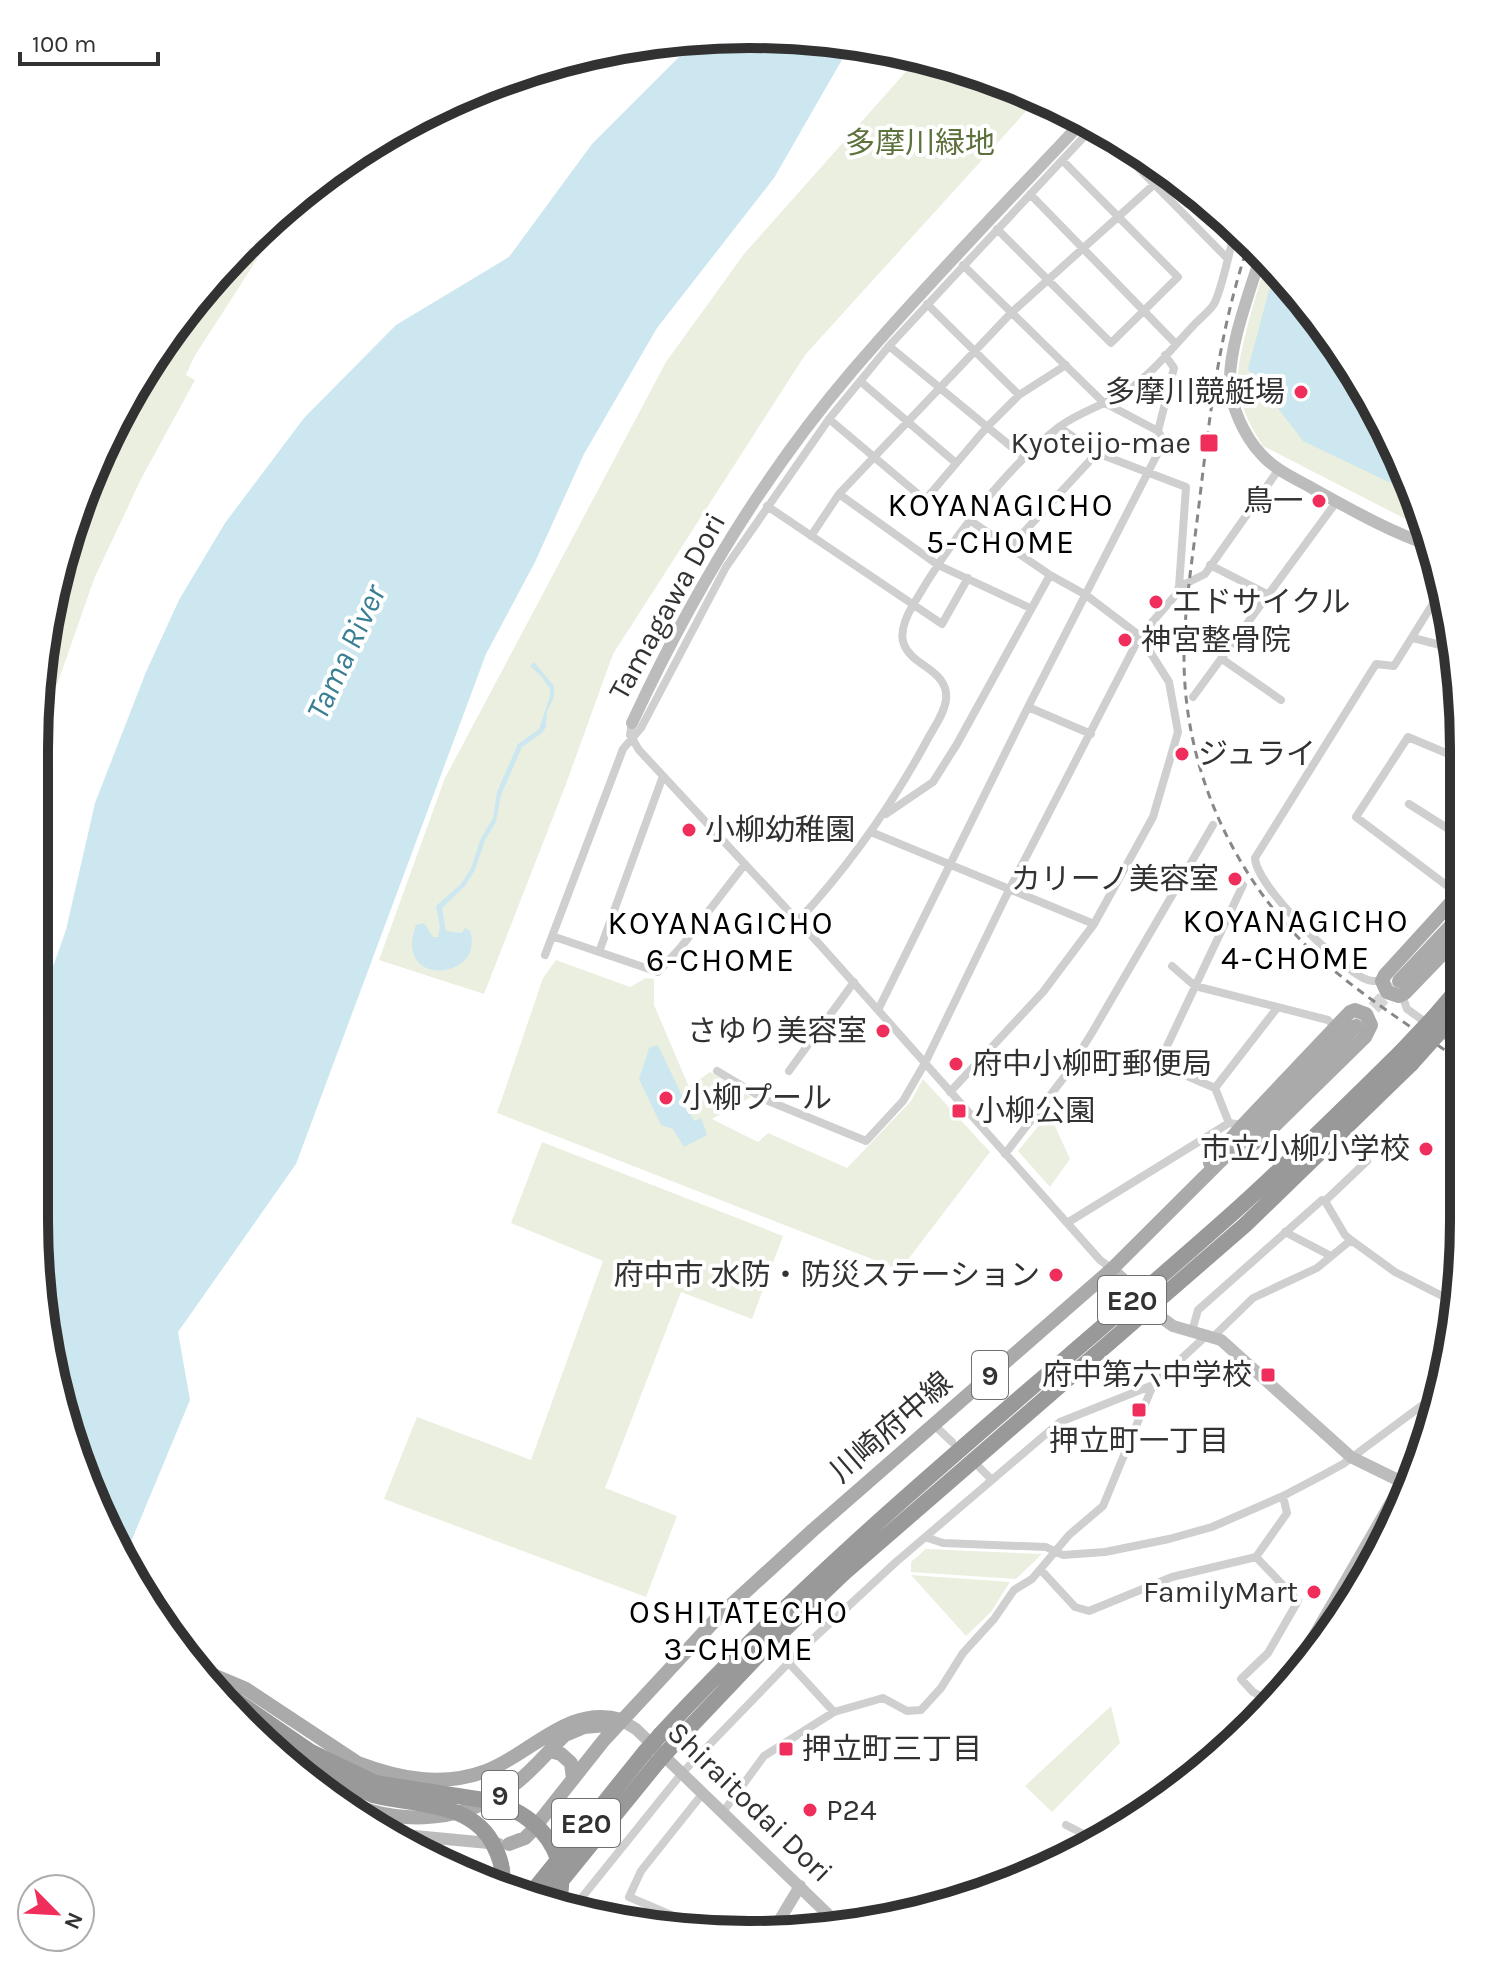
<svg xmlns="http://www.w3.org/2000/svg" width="1498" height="1969" font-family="Karla,'Noto Sans JP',sans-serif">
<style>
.green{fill:#eaefe0}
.water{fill:#cce7ef}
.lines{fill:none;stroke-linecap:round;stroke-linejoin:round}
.primary-tunnel{stroke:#d6d6d6;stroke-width:14;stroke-dasharray:14 7;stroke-linecap:butt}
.street{stroke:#cfcfcf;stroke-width:8}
.secondary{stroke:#bcbcbc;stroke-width:12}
.primary{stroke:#aaa;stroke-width:14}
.highway{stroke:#999;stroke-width:16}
.rail{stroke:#878787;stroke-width:3;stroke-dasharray:8 6;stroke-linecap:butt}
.highway-bridge{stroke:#999;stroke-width:16}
.poi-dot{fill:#ef2e5b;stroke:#fff;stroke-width:3}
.labels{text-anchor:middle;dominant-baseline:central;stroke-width:8;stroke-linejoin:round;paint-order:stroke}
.shield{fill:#fff;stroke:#707070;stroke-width:2}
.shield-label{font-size:28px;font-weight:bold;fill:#323232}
.park-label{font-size:30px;fill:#5d713c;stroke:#fff}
.poi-label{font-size:30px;fill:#323232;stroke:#fff;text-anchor:end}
.street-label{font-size:30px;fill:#323232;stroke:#fff}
.neighbourhood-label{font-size:32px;letter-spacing:2px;fill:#000;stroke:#fff}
.water-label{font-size:32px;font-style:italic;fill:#387f93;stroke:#fff}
.rim{fill:none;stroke:#323232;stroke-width:10}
</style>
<rect width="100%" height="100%" fill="#fff"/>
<path class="green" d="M919,57L1023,89L1039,97L805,355L613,654L566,784L484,994L379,960L445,778L666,362L744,254Z
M283,219L194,357L186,375L195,380L141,479L94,579L35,748L36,703L58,564L108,432L181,314Z
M1267,259L1344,352L1426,519L1429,531L1263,446C1252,429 1241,409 1238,388C1234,362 1259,287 1267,259Z
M556,960L630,987L646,978L654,979V1005L689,1087L710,1072L751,1097L712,1119L758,1142L768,1133L847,1168L911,1101L923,1079L990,1152L900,1270L497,1113L543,978Z
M1049,1113L1070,1159L1050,1187L1018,1151Z
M542,1142L783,1236L752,1319L681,1292L605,1488L677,1516L646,1597L384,1499L417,1417L531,1460L603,1261L511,1223Z
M926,1549L1042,1554L1016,1579L911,1572V1562Z
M911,1575L1010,1582L991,1612L966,1636Z
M1111,1706L1120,1743L1052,1812L1025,1786Z"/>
<path class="water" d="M749,34L851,44L774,178L657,328L584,454L535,562L486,654L296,1164L178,1332L190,1400L123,1561L58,1405L34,1220L35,1017L66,930L95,803L146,672L179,600L225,523L304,418L396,325L509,257L592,144L697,39Z
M1275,268L1344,352L1414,494L1303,441L1248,369Z
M534,662L554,686V696L547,712L546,727L542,733L522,747L501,795L496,822L485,840L475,870L465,886L442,908L446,931L462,933L465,928L470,931C486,980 392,989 416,925L424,923L433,937H438L440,927L436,906L461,884L471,868L481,838L493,818L497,792L518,744L539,729L550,696V689L541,676L530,666Z
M658,1045L694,1121L701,1118L707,1135L684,1147L673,1129L661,1125L639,1079L649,1048Z"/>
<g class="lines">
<path class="primary-tunnel" d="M1359,1023L1395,986"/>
<path class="street" d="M1102,131L1227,258
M1030,194L1176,344
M997,229L1111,343L1178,277L1062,160
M927,304L1019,395
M889,346L1025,458
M1141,379L1169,386
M860,381L956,463
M829,419L925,500L987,427L1019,395L1066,365
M1059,427L1097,453L1186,487L1179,587
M1158,431L1174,368L1165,355
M839,494L938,565L1030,608
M767,506L942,624L968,578
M811,536L839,494L1011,313L1168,172
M1010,547L1097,453
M1210,565L1269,595
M1413,638L1456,649
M1222,659L1281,700
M1193,697L1337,501
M1028,707L1091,734
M632,723L630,735L639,750L821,946L1100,1260L1112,1269
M1409,804L1458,835
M886,814L933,782L957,744L1050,575
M871,832L1094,924
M1458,894L1356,817L1408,737L1458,758
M798,921C848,867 890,808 925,744C932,730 944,715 946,700C951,658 875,668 913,605C948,545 1003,470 1059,427C1080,411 1106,405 1128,390C1152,374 1173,347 1193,326C1199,319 1209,312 1214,304C1222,290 1230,247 1236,228
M552,936L658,972L681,947L745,864
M599,952L663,776
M545,955L623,749L641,728L726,567L829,419L889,346L1094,126
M1172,966L1195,986L1328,1020L1335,1027
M1382,981C1375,981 1370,982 1363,978C1338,965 1256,886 1255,858L1376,664L1394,666L1442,589
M1402,995L1407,1009L1428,1024
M878,1010L1028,707L1164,441L1158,431L1103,402L963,265
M1439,1031L1458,1045
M1138,1055L1215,1088L1229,1123
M1159,1063L1243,885
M717,1071L766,1100L866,1141L903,1101L925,1063L1009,890L1140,636L1174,597L1179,587L1205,574L1279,469
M789,1071L854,982
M1215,1088L1277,1008
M950,1092L1043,992L1094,924L1153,817L1178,732L1169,682L1140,636L1086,595L1050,575L971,521
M1005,1154L1065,1076L1093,1031L1213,825
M1067,1223L1229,1123L1243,1125
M1285,1232L1331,1256
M1351,1240L1395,1272L1458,1304
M1192,1331L1198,1310L1322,1200L1325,1201
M1213,1337L1253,1298L1317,1268L1351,1240L1345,1235L1325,1201L1367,1161
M933,1424L952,1442
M979,1467L992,1480
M925,1537L943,1543L1046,1547L1063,1555L1105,1552L1169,1539L1212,1527L1283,1496L1323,1475L1343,1464L1436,1395
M1256,1557L1298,1601L1268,1653L1241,1679L1253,1692L1273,1703
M1041,1570L1075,1607L1089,1611L1172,1577L1256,1557L1287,1513L1283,1496
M788,1662L834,1712
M723,1812L764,1756L834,1712L883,1698L907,1711L921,1710L941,1688L963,1653L994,1619L1014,1590L1032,1579L1069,1535L1103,1506L1153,1385L1207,1335
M1066,1825L1095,1840
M571,1911L682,1773L801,1650L896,1562L1060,1422L1153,1385
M690,1923L629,1897L641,1871L703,1793"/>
<path class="secondary" d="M1262,252C1251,288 1229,345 1230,382C1230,406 1245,437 1261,454C1274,469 1294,478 1312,488C1350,509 1390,532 1432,546
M632,723C690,598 763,475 853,370C927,284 1006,203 1083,121
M1112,1269L1133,1288
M1159,1316L1173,1326L1221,1340L1351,1457L1402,1482
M1280,1695L1421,1450
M621,1720L636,1729L839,1925
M383,1833L499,1844
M773,1931L800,1886"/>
<path class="primary" d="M1458,938L1405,993L1399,996L1387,992L1382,981L1385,975L1458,895
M1399,981L1458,918
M1210,1163L1243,1125L1350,1012L1355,1010L1366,1014L1371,1025L1365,1037L1260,1140L1240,1151
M201,1670L246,1689L358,1763C400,1779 443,1787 486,1771C531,1754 569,1704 621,1720
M550,1751L561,1754L571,1763L573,1779
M334,1795C389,1827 460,1825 511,1787C532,1772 547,1752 565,1735L584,1727L607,1725L620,1721
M509,1844L525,1838L531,1832L604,1740L719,1616L813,1530L1112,1269L1356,1026"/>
<path class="highway" d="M1434,1017L1458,989
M1446,1025L1458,1012
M212,1684L311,1752L375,1783
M247,1729L315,1769L373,1795
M660,1735C836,1544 1040,1385 1234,1212C1291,1161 1345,1107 1400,1053
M673,1745L766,1647L845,1572L1245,1225L1412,1063
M529,1896L645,1752
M544,1902L657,1763"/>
<path class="rail" d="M1250,240C1219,328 1209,421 1198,513C1192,562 1184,610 1184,658C1184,770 1234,879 1316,955C1359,994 1410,1026 1458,1059"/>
<path class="highway-bridge" d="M1400,1053L1434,1017
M1412,1063L1446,1025
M645,1752L660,1735
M657,1763L673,1745
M375,1783L490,1801C540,1815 573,1854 557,1908
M373,1795C416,1806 474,1801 495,1848C501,1860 504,1872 502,1885"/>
</g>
<g class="poi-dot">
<circle cx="1301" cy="392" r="8"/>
<rect x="1199" y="433" width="20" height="20" rx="4"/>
<circle cx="1319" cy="501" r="8"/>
<circle cx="1156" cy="602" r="8"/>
<circle cx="1125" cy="640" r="8"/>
<circle cx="1182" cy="754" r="8"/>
<circle cx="689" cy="830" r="8"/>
<circle cx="1235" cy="879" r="8"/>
<circle cx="883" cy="1031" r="8"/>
<circle cx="956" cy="1064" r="8"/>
<circle cx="666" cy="1098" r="8"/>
<rect x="951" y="1103" width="16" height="16" rx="4"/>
<circle cx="1426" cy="1149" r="8"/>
<circle cx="1056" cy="1275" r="8"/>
<rect x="1260" y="1367" width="16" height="16" rx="4"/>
<rect x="1131" y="1402" width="16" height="16" rx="4"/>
<circle cx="1314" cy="1592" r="8"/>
<rect x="778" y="1741" width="16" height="16" rx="4"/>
<circle cx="810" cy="1810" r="8"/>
</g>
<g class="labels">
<g class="shield">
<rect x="1098" y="1276" width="68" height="48" rx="6"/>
<rect x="972" y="1351" width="36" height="48" rx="6"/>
<rect x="482" y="1771" width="36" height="48" rx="6"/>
<rect x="552" y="1799" width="68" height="48" rx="6"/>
</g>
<g class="shield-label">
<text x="1132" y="1300">E20</text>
<text x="990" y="1375">9</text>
<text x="500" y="1795">9</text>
<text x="586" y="1823">E20</text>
</g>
<g class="park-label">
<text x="920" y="143">多摩川緑地</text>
</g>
<g class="poi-label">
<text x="1285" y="392">多摩川競艇場</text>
<text x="1191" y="443">Kyoteijo-mae</text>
<text x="1303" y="501">鳥一</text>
<text x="1172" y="602" text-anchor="start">エドサイクル</text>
<text x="1141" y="640" text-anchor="start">神宮整骨院</text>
<text x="1198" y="754" text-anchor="start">ジュライ</text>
<text x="705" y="830" text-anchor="start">小柳幼稚園</text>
<text x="1219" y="879">カリーノ美容室</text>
<text x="867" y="1031">さゆり美容室</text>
<text x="972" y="1064" text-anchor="start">府中小柳町郵便局</text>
<text x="682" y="1098" text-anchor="start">小柳プール</text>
<text x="975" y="1111" text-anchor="start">小柳公園</text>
<text x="1410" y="1149">市立小柳小学校</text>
<text x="1040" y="1275">府中市 水防・防災ステーション</text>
<text x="1252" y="1375">府中第六中学校</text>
<text x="1139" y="1441" text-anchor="middle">押立町一丁目</text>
<text x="1298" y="1592">FamilyMart</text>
<text x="802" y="1749" text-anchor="start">押立町三丁目</text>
<text x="826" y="1810" text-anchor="start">P24</text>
</g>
<g class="street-label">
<text transform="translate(667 606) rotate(-61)">Tamagawa Dori</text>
<text transform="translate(891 1427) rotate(-41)">川崎府中線</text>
<text transform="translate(750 1802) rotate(44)">Shiraitodai Dori</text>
</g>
<g class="neighbourhood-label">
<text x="1001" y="505">KOYANAGICHO<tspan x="1001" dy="37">5-CHOME</tspan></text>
<text x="1296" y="921">KOYANAGICHO<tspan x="1296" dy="37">4-CHOME</tspan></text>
<text x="721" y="923">KOYANAGICHO<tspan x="721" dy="37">6-CHOME</tspan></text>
<text x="739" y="1612">OSHITATECHO<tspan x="739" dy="37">3-CHOME</tspan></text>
</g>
<g class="water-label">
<text transform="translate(346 652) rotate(-65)">Tama River</text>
</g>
</g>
<path d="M0 0H1498V1969H0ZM749 48H749A701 701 0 0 1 1450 749V1220A701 701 0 0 1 749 1921H749A701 701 0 0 1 48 1220V749A701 701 0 0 1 749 48Z" fill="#fff" fill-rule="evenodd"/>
<path class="rim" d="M749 48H749A701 701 0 0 1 1450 749V1220A701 701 0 0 1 749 1921H749A701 701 0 0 1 48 1220V749A701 701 0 0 1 749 48Z"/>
<g transform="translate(56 1913) rotate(114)"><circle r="38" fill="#ffffff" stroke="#adadad" stroke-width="2"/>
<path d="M0-6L14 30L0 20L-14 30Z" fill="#ef2e5b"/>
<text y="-12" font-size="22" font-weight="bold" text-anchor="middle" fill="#323232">N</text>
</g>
<path d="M20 52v12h138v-12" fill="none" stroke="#323232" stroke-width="4"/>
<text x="32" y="52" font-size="24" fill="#323232" stroke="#ffffff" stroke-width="6" paint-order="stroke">100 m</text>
</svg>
